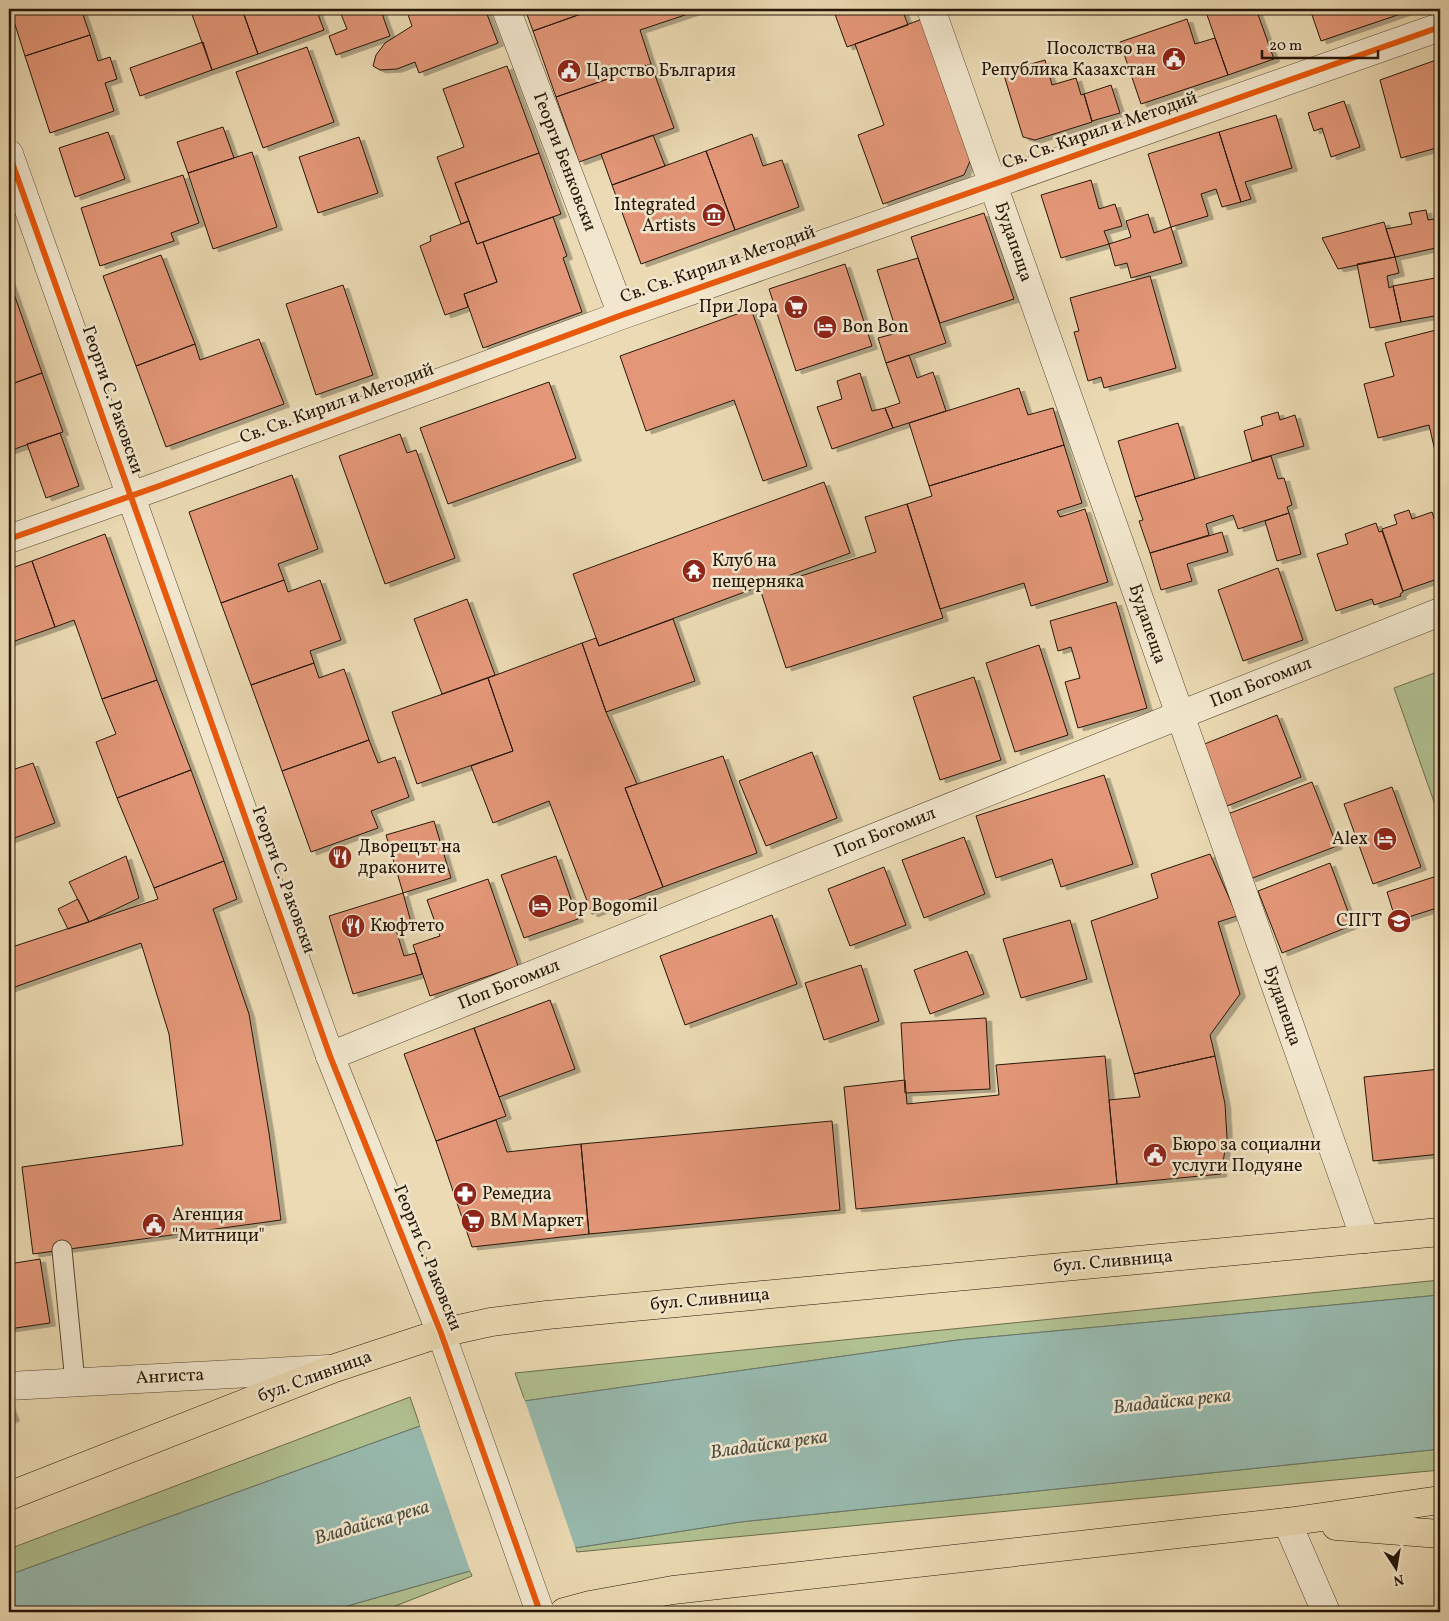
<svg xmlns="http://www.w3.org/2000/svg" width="1449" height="1621" font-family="Vollkorn,serif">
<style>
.green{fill:#b1c191;stroke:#6c6c4c}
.water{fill:#98baaf;stroke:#6a786b}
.pier{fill:#ebdab3}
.building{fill:#e39778;stroke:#261606;filter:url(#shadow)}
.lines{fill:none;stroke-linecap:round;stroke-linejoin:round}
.service-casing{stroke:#574731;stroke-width:21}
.minor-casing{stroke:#574731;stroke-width:29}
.tertiary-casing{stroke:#574731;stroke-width:29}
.primary-casing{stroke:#261606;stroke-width:29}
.service{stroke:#f2e7ce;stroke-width:19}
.minor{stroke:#f2e7ce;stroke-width:28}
.tertiary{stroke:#f2e7ce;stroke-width:28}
.primary{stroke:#ebdab3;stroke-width:28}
.cycleway-casing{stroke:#f2e7ce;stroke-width:9}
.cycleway{stroke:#e8590c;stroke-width:6}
.labels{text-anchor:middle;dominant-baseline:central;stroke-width:5;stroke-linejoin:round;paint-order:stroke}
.poi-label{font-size:18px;fill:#261606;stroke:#f2e7ce;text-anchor:start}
.street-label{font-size:18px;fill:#261606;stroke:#f2e7ce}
.water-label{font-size:19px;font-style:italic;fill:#4e4f41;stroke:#f2e7ce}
</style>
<defs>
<filter id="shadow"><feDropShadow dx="5.5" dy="3" stdDeviation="0" flood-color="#0004"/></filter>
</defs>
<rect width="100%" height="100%" fill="#ebdab3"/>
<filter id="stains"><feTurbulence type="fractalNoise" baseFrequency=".004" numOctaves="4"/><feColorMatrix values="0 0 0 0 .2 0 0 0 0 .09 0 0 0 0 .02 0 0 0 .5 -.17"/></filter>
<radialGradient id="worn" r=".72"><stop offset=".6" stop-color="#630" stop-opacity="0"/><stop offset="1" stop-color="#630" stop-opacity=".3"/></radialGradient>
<path class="green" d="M1440,671V819L1394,688Z
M1440,1280V1295L958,1340L525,1401L515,1373Z
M410,1397L420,1426L9,1575V1549Z
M1440,1449V1470L577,1552L575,1548L740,1522Z
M470,1571L472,1576L380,1612H326Z"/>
<path class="water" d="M1440,1295V1449L740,1522L575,1548L470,1571L326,1612H9V1575L420,1426L524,1401L958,1340Z"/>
<path class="pier" d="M524,1398L576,1550L471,1573L419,1423Z"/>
<path class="building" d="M10,9H81L90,35L25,56Z
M190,9H242L258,54L212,70Z
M242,9H316L324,30L258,54Z
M339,9H387L381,11L390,36L336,55L329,36L347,29Z
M406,9H485L498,43L419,73L415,62L397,69L380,70L373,66L376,55L385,43L412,26Z
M525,9H595L533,31Z
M595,9H703L640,30L651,64L556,97L533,31Z
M833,9H902L908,25L847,47Z
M1216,9H1256L1274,59L1228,75L1206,12Z
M1310,9H1415L1321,41Z
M925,18L973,154L964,175L883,204L858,135L884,125L855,44Z
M1187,19L1195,44L1215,38L1228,75L1141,104L1120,42Z
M90,35L98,61L110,57L117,79L105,83L114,111L50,133L25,56Z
M203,42L212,70L140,96L130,68Z
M307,47L334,122L263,148L236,72Z
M1439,59L1440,147L1401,158L1380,80Z
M1045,60L1052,85L1076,78L1081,95L1084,94L1092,122L1035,140L1023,137L1003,72Z
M651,64L674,128L579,162L556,97Z
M507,66L539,153L455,183L469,221L461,224L437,157L464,147L443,89Z
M1111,85L1120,113L1092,121L1084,94Z
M1344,101L1360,147L1331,157L1322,128L1314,131L1308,113Z
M1276,115L1292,168L1245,182L1251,199L1241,202L1219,132Z
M223,127L234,158L188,173L177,142Z
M108,132L125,179L75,197L59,148Z
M1219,132L1241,202L1222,207L1216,189L1201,194L1208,216L1171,227L1148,154Z
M752,134L763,166L782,160L799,207L735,230L706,151Z
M653,135L665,166L612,185L601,154Z
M359,137L378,193L318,213L299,157Z
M706,151L735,230L641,264L612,185Z
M252,152L277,227L213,249L188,173Z
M539,153L561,214L477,244L455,183Z
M183,175L199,223L171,233L174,241L100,266L81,208Z
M1091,180L1099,209L1115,204L1122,226L1104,231L1109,244L1061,258L1041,195Z
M1426,210L1428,220L1440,218V247L1395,257L1386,229L1412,224L1409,213Z
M984,213L1014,299L940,323L911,237Z
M1148,214L1154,233L1171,227L1182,263L1131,278L1127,263L1115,266L1109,244L1131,237L1126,221Z
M553,217L567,256L563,258L582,312L483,348L464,294L497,282L483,242Z
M469,221L477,244L483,242L497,282L464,294L468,307L445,315L420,246L431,241L430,236Z
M1384,222L1395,257L1338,269L1322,238Z
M161,255L195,344L136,366L103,276Z
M1395,257L1399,273L1387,276L1389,288L1393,286L1401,322L1370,328L1357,264Z
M918,258L946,343L886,363L878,338L897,333L877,270Z
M845,264L872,346L796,371L769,289Z
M1150,276L1176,368L1104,388L1101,377L1088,381L1074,332L1079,331L1070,298Z
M1440,277V315L1401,322L1393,286Z
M9,280L42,373L9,385Z
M343,285L373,375L316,395L286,304Z
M751,309L807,466L763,481L734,400L646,431L620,356Z
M1440,329V463L1438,464L1429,425L1378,438L1364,384L1394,376L1385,343Z
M259,339L284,404L166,447L136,366L195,344L200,360Z
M909,355L917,378L933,372L946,411L893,428L885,408L900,403L886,363Z
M42,373L63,432L9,451V385Z
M860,373L872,411L885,408L893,428L832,449L817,407L842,399L837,381Z
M549,382L576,458L448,504L420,428Z
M1019,388L1028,415L1053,408L1064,445L929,486L909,423Z
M1278,412L1280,420L1295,415L1304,446L1252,461L1244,431L1263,425L1261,417Z
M1178,423L1195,479L1135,497L1118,441Z
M60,433L79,486L46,498L27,444Z
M400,434L407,453L416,450L455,558L385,584L339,456Z
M1064,445L1082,503L1057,511L1060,517L1085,509L1108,582L1031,606L1024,583L940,609L907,504L932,496L929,486Z
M1271,456L1278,479L1284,478L1292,505L1287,507L1289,513L1238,529L1233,515L1206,524L1209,535L1150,553L1139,521L1143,520L1135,497Z
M292,475L318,549L278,564L284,580L221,603L189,512Z
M824,482L850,553L599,646L573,574Z
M907,504L943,618L786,668L760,589L876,552L865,517Z
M1409,510L1412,519L1432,512L1440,537V578L1403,591L1382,529L1397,524L1394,515Z
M1289,513L1301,554L1277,561L1265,521Z
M1376,523L1379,532L1382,531L1403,592L1400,594L1401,596L1374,605L1372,599L1336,611L1317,554L1348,544L1345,534Z
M1222,532L1228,552L1187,564L1192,581L1161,590L1150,553Z
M105,534L157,680L102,699L74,620L55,627L32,561Z
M32,561L55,627L9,643V569Z
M1278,568L1303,640L1243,661L1218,590Z
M284,580L288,592L320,580L341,640L310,651L314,663L251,685L221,603Z
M467,599L495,675L442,694L414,619Z
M1116,602L1147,708L1078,728L1065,682L1080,678L1071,647L1058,651L1050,621Z
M673,619L695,681L606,712L582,643L596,638L599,646Z
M582,643L606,712L637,784L625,788L663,887L592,914L549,801L493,823L471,766L513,751L488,678Z
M1039,645L1068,735L1015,752L986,663Z
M314,663L319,678L344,669L369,740L282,771L251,685Z
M974,677L1001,760L940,780L913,697Z
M488,678L513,751L417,784L392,712Z
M157,680L191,770L117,798L96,742L116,734L102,699Z
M1277,715L1301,777L1227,806L1202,745Z
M369,740L378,763L395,757L409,797L371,811L378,828L311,852L282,771Z
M812,752L837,818L766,846L739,781Z
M723,756L757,853L663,887L625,788Z
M33,763L55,823L9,840V771Z
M191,770L224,861L154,888L117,798Z
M1104,775L1133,864L1061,887L1052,859L996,878L976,816Z
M1312,782L1337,846L1250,879L1225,815Z
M1392,787L1421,867L1373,884L1344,804Z
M434,821L451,878L403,893L386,835Z
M964,837L985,894L924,918L902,860Z
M1210,854L1237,916L1218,922L1240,994L1210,1035L1215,1056L1134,1074L1091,921L1158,898L1151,874Z
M126,856L139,898L89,922L69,882Z
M556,856L578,919L524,938L501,875Z
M224,861L237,899L213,909L249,1014L269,1133L281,1220L33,1254L22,1167L183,1145L169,1034L141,943L9,989V948L158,899L154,888Z
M1330,863L1353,925L1282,953L1258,891Z
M884,867L906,925L850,946L828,889Z
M1440,875V907L1396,921L1387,892Z
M488,879L518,966L430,996L413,945L440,936L427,900Z
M403,893L412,926L396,930L404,956L416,953L422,974L353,994L329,916Z
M78,899L89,922L68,929L58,909Z
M772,915L797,984L685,1025L660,956Z
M1070,920L1087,979L1021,998L1003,939Z
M967,951L984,994L930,1014L914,970Z
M861,965L879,1021L824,1040L805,983Z
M550,1000L575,1069L499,1097L474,1028Z
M986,1018L990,1089L905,1093L901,1023Z
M474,1028L506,1116L436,1141L404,1054Z
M1105,1056L1117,1184L856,1209L844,1087L905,1080L907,1104L999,1095L996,1065Z
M1215,1056L1225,1104L1227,1138L1221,1174L1117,1184L1109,1100L1140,1097L1134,1074Z
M1440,1069V1154L1373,1161L1364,1077Z
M496,1120L507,1152L581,1144L589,1234L472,1247L436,1141Z
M832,1121L840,1210L589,1234L581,1144Z
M40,1259L50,1323L9,1329V1264Z
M9,1405L14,1418L9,1420Z
M1301,1609L1302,1612H1267V1610Z"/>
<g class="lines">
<g class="service-casing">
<path id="service" d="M62,1250L75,1382"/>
</g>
<g class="minor-casing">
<path id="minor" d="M506,9L622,315
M931,9L1365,1239
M9,539L159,486L622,315L1440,27
M330,1056L1180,715L1440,612
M9,1386L328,1369
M1287,1522L1326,1612"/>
</g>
<g class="tertiary-casing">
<path id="tertiary" d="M9,154L330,1056L441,1333L540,1612"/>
</g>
<g class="primary-casing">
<path id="primary" d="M9,1496L332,1369L441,1333L491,1322L547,1315L1440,1232
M1336,1526L1440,1534
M564,1612L590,1605L673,1590L1287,1522L1440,1500"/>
</g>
<use href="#service" class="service"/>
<use href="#minor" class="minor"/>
<use href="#tertiary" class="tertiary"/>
<use href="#primary" class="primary"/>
<g class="cycleway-casing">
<path id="cycleway" d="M9,154L330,1056L441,1333L540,1612
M9,539L159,486L622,315L1440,27"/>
</g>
<use href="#cycleway" class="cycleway"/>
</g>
<defs>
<g id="civic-disc" transform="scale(1.25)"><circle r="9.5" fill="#8f2418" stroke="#f2e7ce"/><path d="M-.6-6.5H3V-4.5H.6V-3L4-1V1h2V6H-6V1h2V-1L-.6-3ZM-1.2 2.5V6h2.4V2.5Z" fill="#fff"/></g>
<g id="museum-disc" transform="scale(1.25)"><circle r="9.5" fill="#8f2418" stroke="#f2e7ce"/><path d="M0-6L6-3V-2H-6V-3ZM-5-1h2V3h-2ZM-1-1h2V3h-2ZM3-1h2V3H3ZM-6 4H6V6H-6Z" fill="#fff"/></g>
<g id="supermarket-disc" transform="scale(1.25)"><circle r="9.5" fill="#8f2418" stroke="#f2e7ce"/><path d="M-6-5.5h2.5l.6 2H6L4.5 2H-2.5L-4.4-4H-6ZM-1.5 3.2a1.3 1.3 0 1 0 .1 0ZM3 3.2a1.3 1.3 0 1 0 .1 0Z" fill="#fff"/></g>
<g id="hotel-disc" transform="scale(1.25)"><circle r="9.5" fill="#8f2418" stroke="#f2e7ce"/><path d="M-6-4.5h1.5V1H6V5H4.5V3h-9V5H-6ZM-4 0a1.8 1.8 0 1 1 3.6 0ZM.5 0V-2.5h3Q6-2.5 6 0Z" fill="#fff"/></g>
<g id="temple-disc" transform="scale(1.25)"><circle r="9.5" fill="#8f2418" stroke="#f2e7ce"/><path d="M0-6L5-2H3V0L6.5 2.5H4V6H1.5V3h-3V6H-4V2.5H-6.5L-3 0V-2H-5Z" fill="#fff"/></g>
<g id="restaurant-disc" transform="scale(1.25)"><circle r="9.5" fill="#8f2418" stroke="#f2e7ce"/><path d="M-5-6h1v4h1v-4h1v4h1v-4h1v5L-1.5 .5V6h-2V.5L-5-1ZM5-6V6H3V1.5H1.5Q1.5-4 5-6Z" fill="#fff"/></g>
<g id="school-disc" transform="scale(1.25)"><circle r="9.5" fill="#8f2418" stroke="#f2e7ce"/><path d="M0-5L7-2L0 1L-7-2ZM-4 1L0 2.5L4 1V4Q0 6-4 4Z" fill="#fff"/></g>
<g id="pharmacy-disc" transform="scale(1.25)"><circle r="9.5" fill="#8f2418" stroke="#f2e7ce"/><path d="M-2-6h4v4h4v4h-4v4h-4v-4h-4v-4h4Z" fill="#fff"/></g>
</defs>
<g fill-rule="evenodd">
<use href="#civic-disc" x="1174" y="59"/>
<use href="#civic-disc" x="569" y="71"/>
<use href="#museum-disc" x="714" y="215"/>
<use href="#supermarket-disc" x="796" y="307"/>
<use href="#hotel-disc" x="825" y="327"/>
<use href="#temple-disc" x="694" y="571"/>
<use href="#hotel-disc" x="1385" y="839"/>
<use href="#restaurant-disc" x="340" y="857"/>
<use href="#hotel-disc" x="540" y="906"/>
<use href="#school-disc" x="1399" y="921"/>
<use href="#restaurant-disc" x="353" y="926"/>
<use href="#civic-disc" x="1155" y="1155"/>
<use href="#pharmacy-disc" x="465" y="1194"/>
<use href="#supermarket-disc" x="473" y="1221"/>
<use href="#civic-disc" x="154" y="1225"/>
</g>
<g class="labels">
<g class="poi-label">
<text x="1156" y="49" text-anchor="end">Посолство на<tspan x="1156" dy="21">Република Казахстан</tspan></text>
<text x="586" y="71">Царство България</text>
<text x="696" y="205" text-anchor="end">Integrated<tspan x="696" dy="21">Artists</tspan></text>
<text x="778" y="307" text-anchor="end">При Лора</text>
<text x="842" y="327">Bon Bon</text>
<text x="712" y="561">Клуб на<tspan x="712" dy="21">пещерняка</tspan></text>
<text x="1368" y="839" text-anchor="end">Alex</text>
<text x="358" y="847">Дворецът на<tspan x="358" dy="21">драконите</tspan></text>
<text x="558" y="906">Pop Bogomil</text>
<text x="1382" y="921" text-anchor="end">СПГТ</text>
<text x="370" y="926">Кюфтето</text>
<text x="1172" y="1145">Бюро за социални<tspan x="1172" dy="21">услуги Подуяне</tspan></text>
<text x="482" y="1194">Ремедиа</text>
<text x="172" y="1215">Агенция<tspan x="172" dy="21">"Митници"</tspan></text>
<text x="490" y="1221">ВМ Маркет</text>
</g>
<g class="street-label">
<text transform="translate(1100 131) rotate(-19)">Св. Св. Кирил и Методий</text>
<text transform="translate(564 162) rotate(69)">Георги Бенковски</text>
<text transform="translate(1013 242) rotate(71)">Будапеща</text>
<text transform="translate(718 265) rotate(-19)">Св. Св. Кирил и Методий</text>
<text transform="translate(112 400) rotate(71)">Георги С. Раковски</text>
<text transform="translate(337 404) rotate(-20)">Св. Св. Кирил и Методий</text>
<text transform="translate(1147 624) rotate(71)">Будапеща</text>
<text transform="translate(1261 683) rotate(-22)">Поп Богомил</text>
<text transform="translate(885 833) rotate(-22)">Поп Богомил</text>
<text transform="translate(283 880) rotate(70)">Георги С. Раковски</text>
<text transform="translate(509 985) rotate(-22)">Поп Богомил</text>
<text transform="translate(1282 1006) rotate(71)">Будапеща</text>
<text transform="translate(427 1258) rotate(68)">Георги С. Раковски</text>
<text transform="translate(1113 1262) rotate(-5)">бул. Сливница</text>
<text transform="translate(710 1300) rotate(-5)">бул. Сливница</text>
<text transform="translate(170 1377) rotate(-3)">Ангиста</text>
<text transform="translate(315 1377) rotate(-20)">бул. Сливница</text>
</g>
<g class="water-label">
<text transform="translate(1172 1402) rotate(-6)">Владайска река</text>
<text transform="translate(769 1445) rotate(-8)">Владайска река</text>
<text transform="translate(372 1523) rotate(-16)">Владайска река</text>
</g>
</g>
<rect width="1449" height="1621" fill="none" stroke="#ebdab3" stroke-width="30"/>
<rect x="10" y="10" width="1429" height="1601" fill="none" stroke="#261606" stroke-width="2.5"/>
<rect x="15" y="15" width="1419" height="1591" fill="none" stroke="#261606"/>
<g transform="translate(1396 1568) rotate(168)" stroke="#f2e7ce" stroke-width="4" paint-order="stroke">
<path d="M0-4L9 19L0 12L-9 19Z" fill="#261606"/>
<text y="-8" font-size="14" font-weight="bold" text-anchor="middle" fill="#261606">N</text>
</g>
<path d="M1262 50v8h116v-8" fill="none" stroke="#261606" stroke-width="2.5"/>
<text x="1269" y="50" font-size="15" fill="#261606" stroke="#f2e7ce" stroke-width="4" paint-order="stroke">20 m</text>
<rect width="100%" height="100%" filter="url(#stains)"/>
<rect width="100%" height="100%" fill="url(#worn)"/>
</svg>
